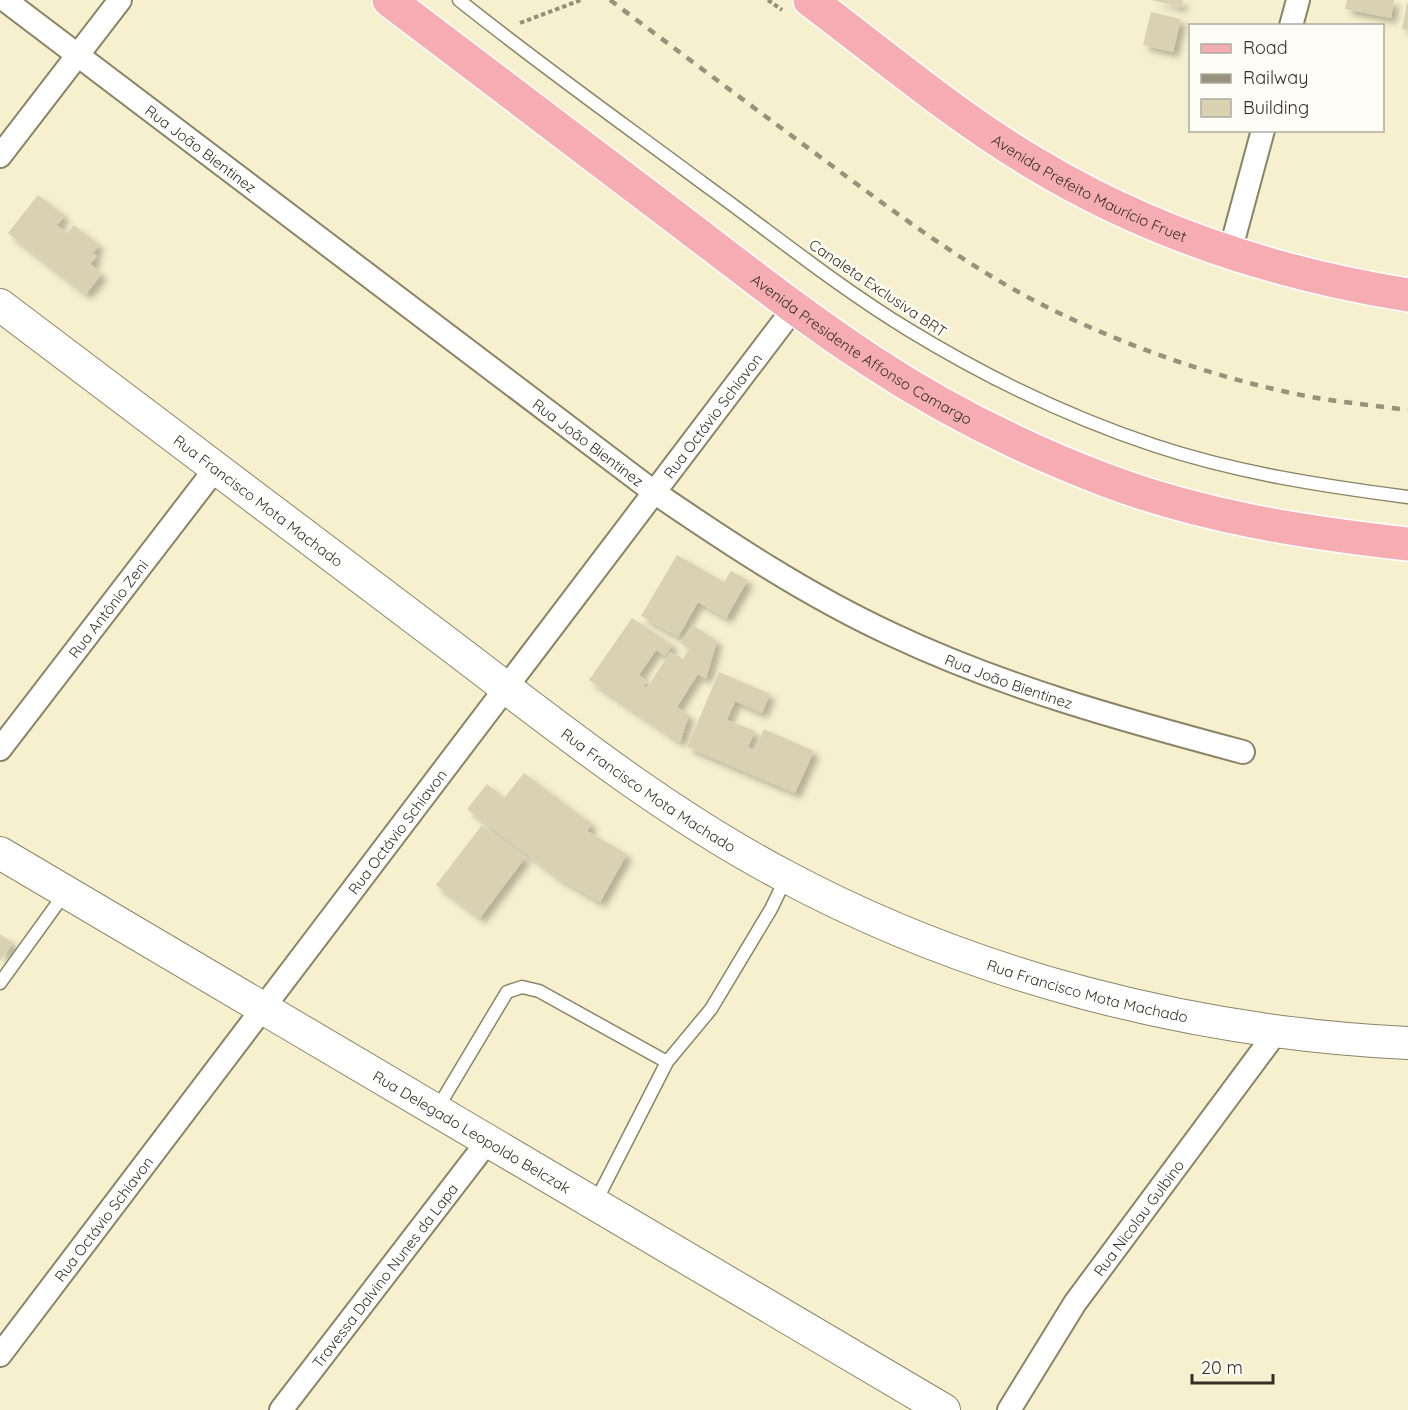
<svg xmlns="http://www.w3.org/2000/svg" width="1408" height="1410" font-family="Quicksand,sans-serif">
<style>
.building{fill:#d9d1b2;filter:url(#shadow)}
.lines{fill:none;stroke-linecap:round;stroke-linejoin:round}
.lane-casing{stroke:#8b8466;stroke-width:15}
.street-casing{stroke:#8b8466;stroke-width:26}
.secondary-casing{stroke:#8b8466;stroke-width:34}
.primary-casing{stroke:#fff;stroke-width:36}
.path{stroke:#938e78;stroke-width:4;stroke-dasharray:4.5 3;stroke-linecap:butt}
.lane{stroke:#fff;stroke-width:12}
.street{stroke:#fff;stroke-width:22}
.secondary{stroke:#fff;stroke-width:32}
.primary{stroke:#f5acb3;stroke-width:33}
.rail{stroke:#97927b;stroke-width:4.5;stroke-dasharray:8 8;stroke-linecap:butt}
.labels{text-anchor:middle;dominant-baseline:central;stroke-width:5;stroke-linejoin:round;paint-order:stroke}
.street-label{font-size:15px;fill:#343124;stroke:#fefdf6}
</style>
<defs>
<filter id="shadow"><feDropShadow dx="5.5" dy="5.5" stdDeviation="3" flood-color="#0004"/></filter>
</defs>
<rect width="100%" height="100%" fill="#f7f0cf"/>
<path class="building" d="M1151,0H1183L1182,7Z
M1347,0H1394L1391,18L1345,9Z
M1407,3H1408V30L1402,29Z
M1151,12L1181,19L1173,52L1143,45Z
M38,195L65,216L57,225L67,233L74,225L99,245L93,253L97,256L90,264L102,274L86,294L8,233Z
M677,555L724,582L731,571L748,580L726,618L698,602L678,637L641,616Z
M632,618L673,645L665,656L656,650L639,675L647,681L643,686L647,688L670,652L683,659L689,649L680,643L693,625L717,641L706,679L698,674L677,707L689,715L680,742L589,680Z
M719,672L770,694L762,713L735,701L727,720L755,731L748,747L755,750L764,729L814,751L795,793L687,747Z
M524,773L592,824L587,831L627,854L600,902L560,879L467,809L487,784L504,798Z
M482,825L525,858L480,918L436,885Z
M0,934L13,943L0,961Z"/>
<g class="lines">
<g class="lane-casing">
<path id="lane" d="M459,0C539,64 622,123 704,184C772,233 838,287 909,330C986,377 1071,418 1156,446C1238,473 1323,486 1408,497
M0,983L65,893
M437,1109L507,992L522,987L539,991L667,1062
M595,1203L667,1062L711,1009L771,909L786,878"/>
</g>
<g class="street-casing">
<g id="street">
<path id="s1" d="M5,0L654,492C730,544 807,595 891,634C1003,687 1123,720 1243,752"/>
<path d="M1291,26L1298,0"/>
<path d="M0,156L120,0"/>
<path d="M1230,252L1263,130"/>
<path id="s2" d="M0,749L216,468"/>
<path id="s3" d="M0,1355L794,308"/>
<path id="s4" d="M281,1410L488,1141"/>
<path id="s5" d="M1009,1410L1075,1303L1277,1031"/>
</g>
</g>
<g class="secondary-casing">
<g id="secondary">
<path id="s6" d="M0,305C147,416 295,528 442,639C553,723 660,810 783,875C973,977 1194,1033 1408,1043"/>
<path id="s7" d="M0,853L944,1410"/>
</g>
</g>
<g class="primary-casing">
<g id="primary">
<path id="s8" d="M389,0C483,71 577,143 671,214C737,264 802,316 871,361C945,410 1026,450 1108,481C1204,517 1307,533 1408,544"/>
<path id="s9" d="M810,0C883,55 955,116 1034,163C1148,232 1277,274 1408,295"/>
</g>
</g>
<path class="path" d="M768,0L782,10
M520,23L581,0"/>
<use href="#lane" class="lane"/>
<use href="#street" class="street"/>
<use href="#secondary" class="secondary"/>
<use href="#primary" class="primary"/>
<path class="rail" d="M610,0C682,54 754,108 827,162C901,217 977,274 1061,314C1141,352 1229,382 1317,398C1347,403 1378,406 1408,410"/>
</g>
<g class="labels">
<g class="street-label">
<text stroke="none"><textPath href="#s1" startOffset="246">Rua João Bientinez</textPath></text>
<text stroke="none"><textPath href="#s9" startOffset="338">Avenida Prefeito Maurício Fruet</textPath></text>
<text transform="translate(878 288) rotate(34)">Canaleta Exclusiva BRT</text>
<text stroke="none"><textPath href="#s8" startOffset="588">Avenida Presidente Affonso Camargo</textPath></text>
<text stroke="none"><textPath href="#s3" startOffset="1179">Rua Octávio Schiavon</textPath></text>
<text stroke="none"><textPath href="#s1" startOffset="732">Rua João Bientinez</textPath></text>
<text stroke="none"><textPath href="#s6" startOffset="324">Rua Francisco Mota Machado</textPath></text>
<text stroke="none"><textPath href="#s2" startOffset="177">Rua Antônio Zeni</textPath></text>
<text stroke="none"><textPath href="#s1" startOffset="1218">Rua João Bientinez</textPath></text>
<text stroke="none"><textPath href="#s6" startOffset="810">Rua Francisco Mota Machado</textPath></text>
<text stroke="none"><textPath href="#s3" startOffset="657">Rua Octávio Schiavon</textPath></text>
<text stroke="none"><textPath href="#s6" startOffset="1296">Rua Francisco Mota Machado</textPath></text>
<text stroke="none"><textPath href="#s7" startOffset="548">Rua Delegado Leopoldo Belczak</textPath></text>
<text stroke="none"><textPath href="#s5" startOffset="232">Rua Nicolau Gulbino</textPath></text>
<text stroke="none"><textPath href="#s3" startOffset="171">Rua Octávio Schiavon</textPath></text>
<text stroke="none"><textPath href="#s4" startOffset="170">Travessa Dalvino Nunes da Lapa</textPath></text>
</g>
</g>
<rect x="1189" y="24" width="195" height="108" fill="#fefdf6" stroke="#adaba2" stroke-width="1.5"/>
<rect x="1201" y="44" width="30" height="9" fill="#f5acb3" stroke="#adaba2" stroke-width="1.5"/>
<text x="1243" y="54" font-size="18" fill="#343124">Road</text>
<rect x="1201" y="74" width="30" height="9" fill="#97927b" stroke="#adaba2" stroke-width="1.5"/>
<text x="1243" y="84" font-size="18" fill="#343124">Railway</text>
<rect x="1201" y="99" width="30" height="18" fill="#d9d1b2" stroke="#adaba2" stroke-width="1.5"/>
<text x="1243" y="114" font-size="18" fill="#343124">Building</text>
<path d="M1192 1374v9h81v-9" fill="none" stroke="#343124" stroke-width="3"/>
<text x="1201" y="1374" font-size="18" fill="#343124" stroke="#fefdf6" stroke-width="4.5" paint-order="stroke">20 m</text>
</svg>
